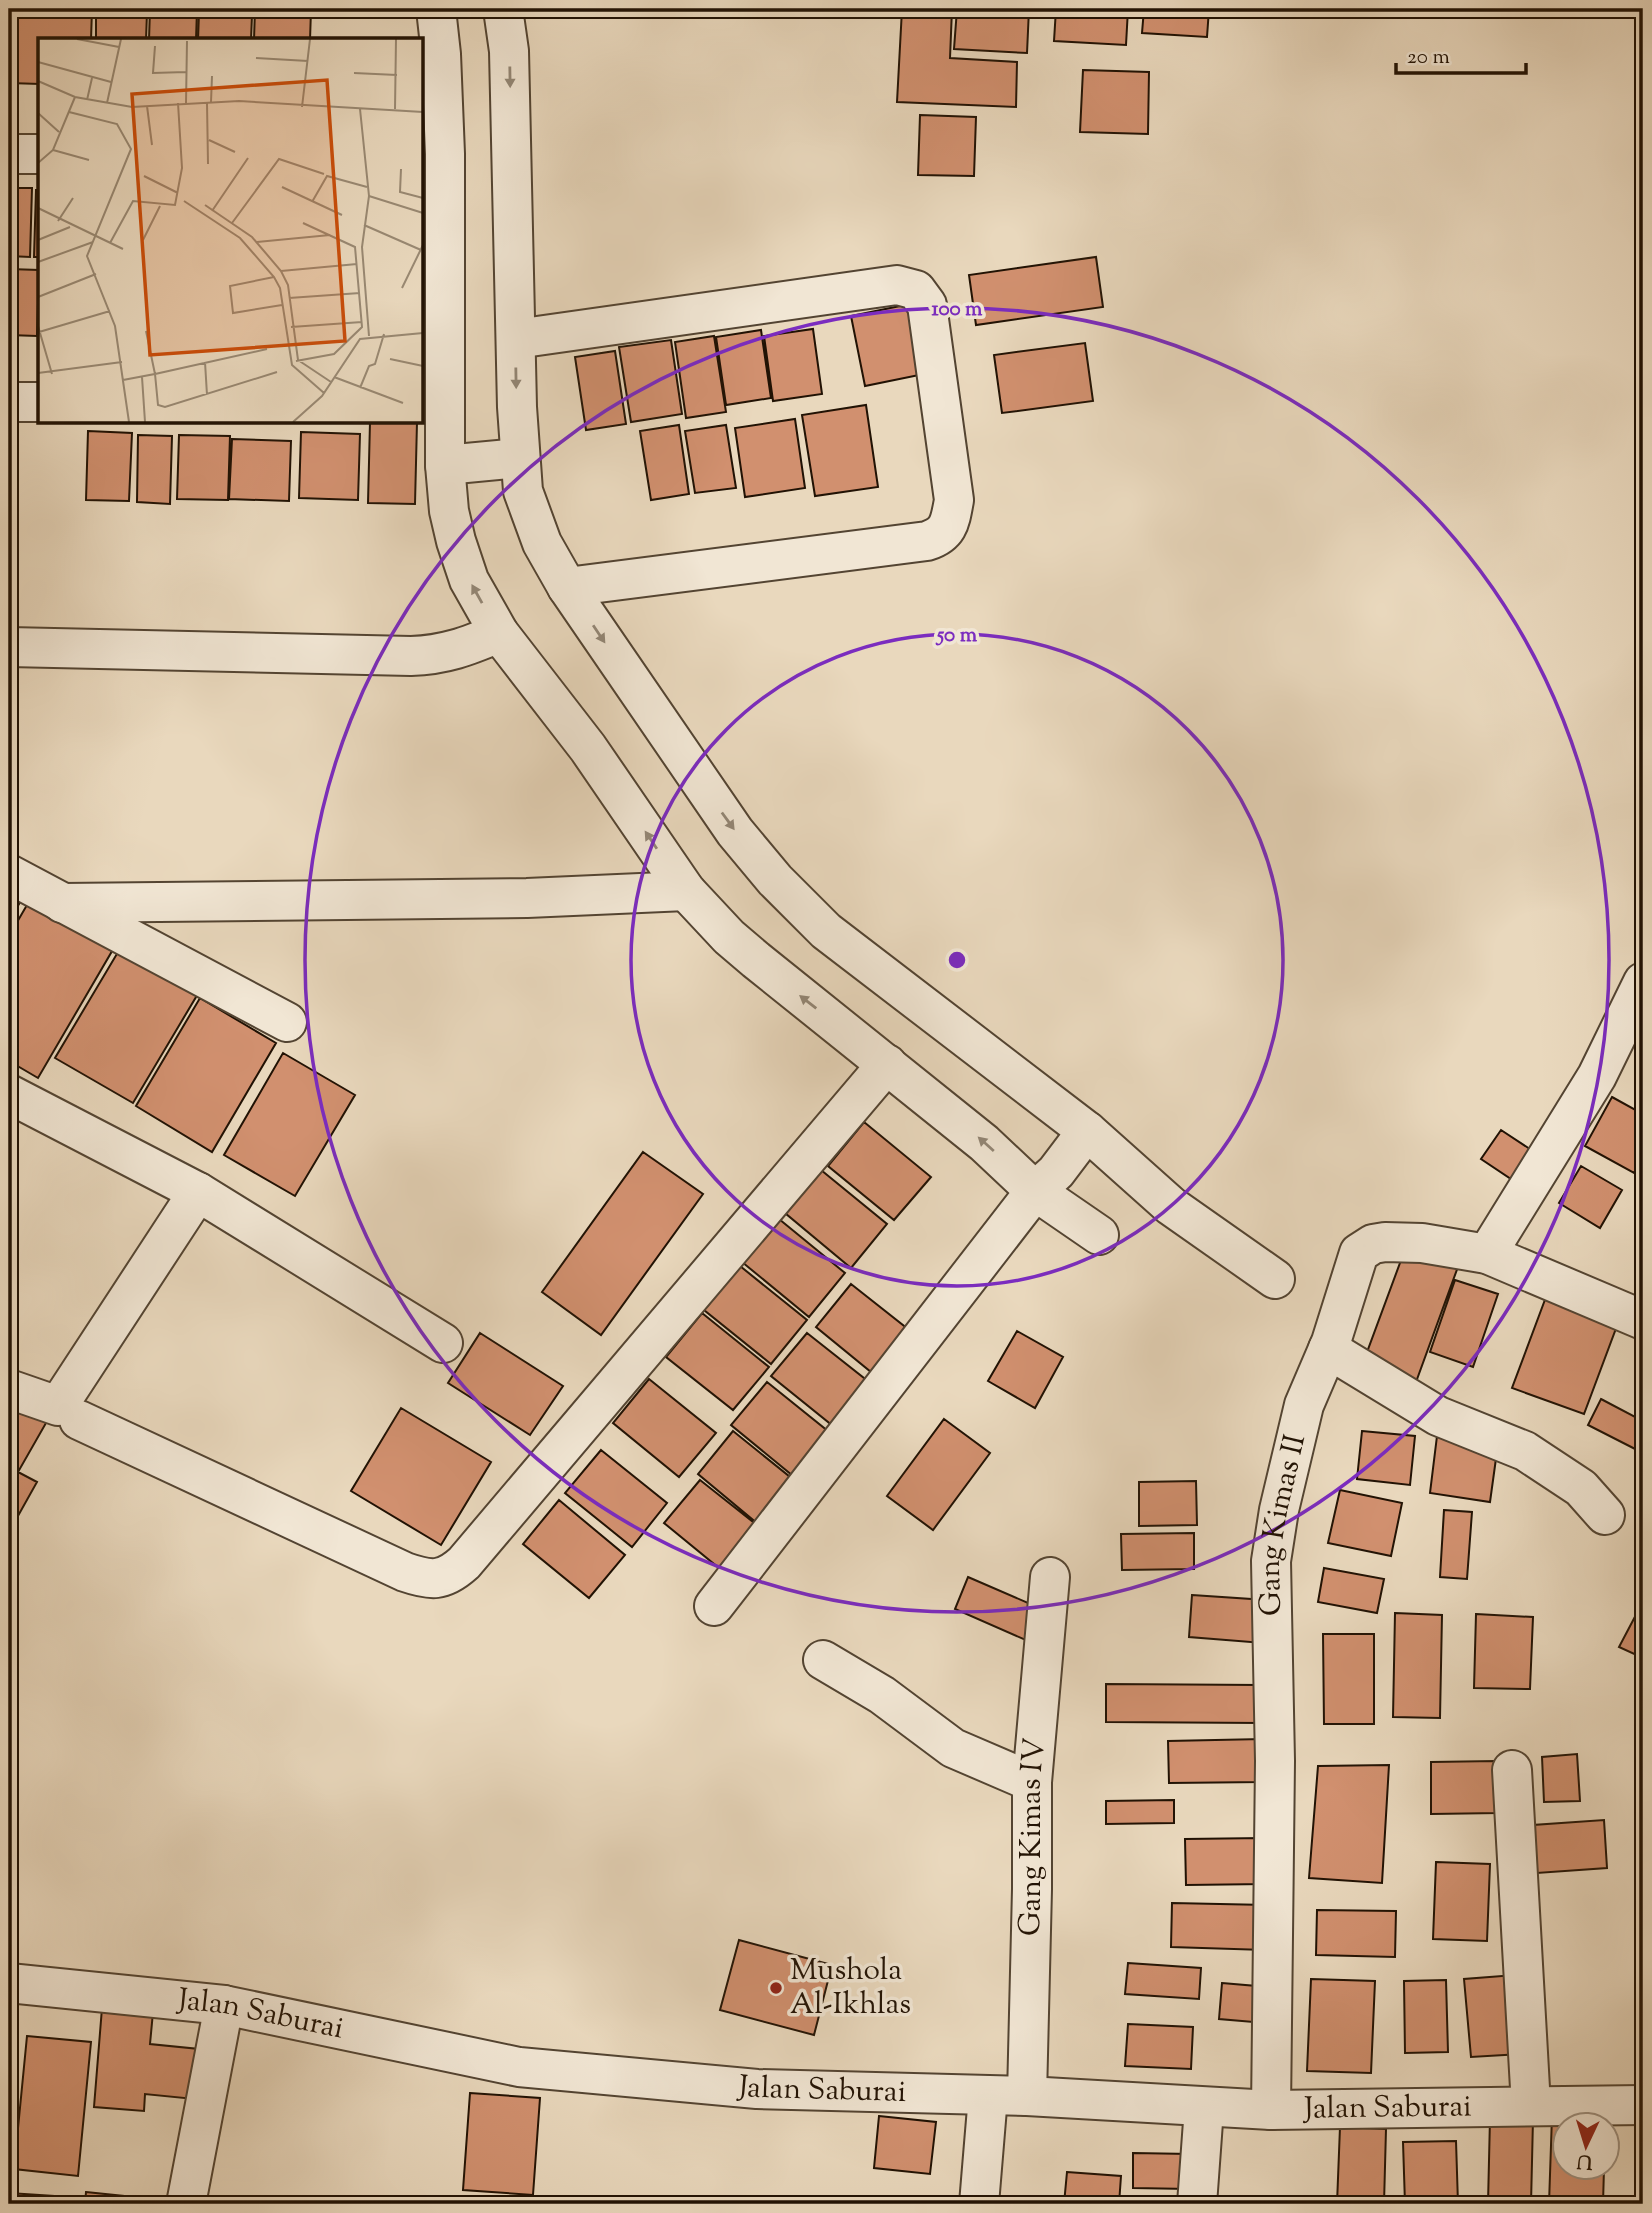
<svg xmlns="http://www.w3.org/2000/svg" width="1652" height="2213" font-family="'Sorts Mill Goudy',serif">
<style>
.building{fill:#d1906f;stroke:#211204;stroke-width:2}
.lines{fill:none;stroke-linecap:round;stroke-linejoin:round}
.street-casing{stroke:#534432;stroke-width:42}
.street{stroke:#f1e6d4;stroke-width:38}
.oneway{fill:#938776}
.ring{fill:none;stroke:#7b2cbf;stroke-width:3.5}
.poi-dot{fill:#8f2418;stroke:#f1e6d4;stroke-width:2.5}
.labels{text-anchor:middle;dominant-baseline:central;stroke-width:7;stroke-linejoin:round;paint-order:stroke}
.street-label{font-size:30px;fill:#211204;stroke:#f1e6d4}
.poi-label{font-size:30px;fill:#211204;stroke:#f1e6d4;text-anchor:start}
.inset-road{fill:none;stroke:#998973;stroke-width:2}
.view{fill:#ca4e0b;fill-opacity:0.15;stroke:#ca4e0b;stroke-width:3.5}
.inset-edge{fill:none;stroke:#211204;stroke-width:3.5}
.centre{fill:#7b2cbf;stroke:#f1e6d4;stroke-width:3.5}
.ring-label{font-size:21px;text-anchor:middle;font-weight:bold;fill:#7b2cbf;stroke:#f1e6d4;stroke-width:7;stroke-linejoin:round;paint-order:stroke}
</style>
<rect width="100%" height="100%" fill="#e9d8bd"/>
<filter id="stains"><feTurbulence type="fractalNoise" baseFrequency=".00286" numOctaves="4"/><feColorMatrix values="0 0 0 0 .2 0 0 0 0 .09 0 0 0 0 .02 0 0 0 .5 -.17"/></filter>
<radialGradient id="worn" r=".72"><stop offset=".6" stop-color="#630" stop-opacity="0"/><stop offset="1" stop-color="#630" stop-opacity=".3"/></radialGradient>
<path class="building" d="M9,9H92L91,40H40V84L9,83Z
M150,9H197L196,40H149Z
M255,9L311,10L310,40H254Z
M902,9H952L950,58L1017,62L1016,107L897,102Z
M957,9H1029L1027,53L954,49Z
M1056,9H1128L1126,45L1054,41Z
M1144,9H1209L1207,37L1142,33Z
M96,10L147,12L146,40H96Z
M199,13L252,15L251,40H198Z
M1083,70L1149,72L1148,134L1080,132Z
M920,115L976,117L974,176L918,175Z
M9,188H32L30,257L9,256Z
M36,190H40V257H34Z
M1096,257L1103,307L976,325L969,275Z
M9,269L39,270L37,336L9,335Z
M910,304L924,374L865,386L851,316Z
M813,329L822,394L773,401L764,336Z
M761,330L771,398L726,405L716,337Z
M714,336L726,412L686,418L675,342Z
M671,340L682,414L631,422L619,347Z
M1085,343L1093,401L1002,413L994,355Z
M615,351L626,424L586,430L575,357Z
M866,405L878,487L815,496L802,415Z
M795,419L805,488L745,497L735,428Z
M370,422H417L415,504L368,503Z
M679,425L689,494L651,500L640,431Z
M726,425L736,488L695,493L685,431Z
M88,431L132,433L129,501L86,500Z
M301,432L360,434L358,500L299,498Z
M138,435L172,436L170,504L137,502Z
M179,435L230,436L228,500L177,499Z
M232,439L291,441L289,501L229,499Z
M9,895L20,902L9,922Z
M31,898L115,946L38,1078L9,1061V936Z
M121,947L199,992L133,1103L55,1058Z
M200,998L276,1043L212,1152L136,1106Z
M283,1053L355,1095L295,1196L224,1155Z
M1612,1097L1643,1114V1157L1634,1173L1585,1146Z
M864,1122L931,1177L894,1220L828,1166Z
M1501,1130L1542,1157L1523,1187L1481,1159Z
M643,1152L703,1194L601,1335L542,1292Z
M1581,1166L1622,1190L1600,1228L1559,1203Z
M821,1170L887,1224L851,1268L785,1213Z
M779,1219L845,1273L809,1317L742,1262Z
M1407,1244L1459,1264L1416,1382L1363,1363Z
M740,1266L807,1320L771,1364L704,1310Z
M1455,1280L1498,1294L1473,1367L1430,1352Z
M851,1284L918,1337L882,1381L816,1327Z
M1546,1297L1618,1323L1584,1414L1512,1388Z
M702,1313L769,1367L733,1410L666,1357Z
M1017,1331L1063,1357L1035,1408L988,1381Z
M480,1333L563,1386L530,1435L448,1383Z
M807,1333L874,1386L838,1430L771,1376Z
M1643,1367V1389L1636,1386Z
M649,1379L716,1433L679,1477L613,1423Z
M767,1382L834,1436L798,1480L731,1425Z
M9,1394L50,1416L18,1472L37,1482L9,1532Z
M1601,1399L1643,1421V1453L1588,1425Z
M401,1408L491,1462L441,1545L351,1491Z
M944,1419L990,1453L933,1530L887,1496Z
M733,1431L800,1485L764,1529L698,1474Z
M1362,1431L1415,1436L1410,1485L1357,1479Z
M1437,1436L1498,1444L1490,1502L1430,1493Z
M601,1450L667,1503L632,1547L565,1493Z
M700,1480L767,1533L730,1577L664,1523Z
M1196,1481L1197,1525L1139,1526V1482Z
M1340,1490L1402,1503L1391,1556L1328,1543Z
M559,1500L625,1555L589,1598L523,1544Z
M1444,1510L1472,1512L1467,1579L1440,1577Z
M1194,1533V1569L1122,1570L1121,1534Z
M1324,1568L1384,1579L1377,1613L1318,1602Z
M968,1577L1042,1609L1028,1641L955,1609Z
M1192,1595L1266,1600L1263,1643L1189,1637Z
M1638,1611L1643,1614V1658L1619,1647Z
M1395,1613L1442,1615L1440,1718L1393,1717Z
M1476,1614L1533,1617L1530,1689L1474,1688Z
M1323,1634H1374V1724H1324Z
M1106,1684L1262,1685V1723L1106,1722Z
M1263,1739V1782L1169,1783L1168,1741Z
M1577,1754L1580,1801L1544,1802L1542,1757Z
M1496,1761L1499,1813L1431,1814V1762Z
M1389,1765L1382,1883L1309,1878L1318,1766Z
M1174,1800V1823L1106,1824V1801Z
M1604,1820L1607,1868L1537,1873L1533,1825Z
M1264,1838L1266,1884L1186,1885L1185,1839Z
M1436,1862L1490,1864L1487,1941L1433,1939Z
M1172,1903L1267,1905L1265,1950L1171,1947Z
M1317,1910L1396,1911L1395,1957L1316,1955Z
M739,1940L832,1965L814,2035L720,2010Z
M1128,1963L1201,1968L1199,1999L1125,1994Z
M1515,1975L1521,2054L1471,2057L1464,1979Z
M1311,1979L1375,1981L1371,2073L1307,2071Z
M1446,1980L1448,2052L1405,2053L1404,1981Z
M1222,1983L1268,1987L1265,2023L1219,2019Z
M102,2008L153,2012L150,2044L199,2049L194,2099L145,2094L144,2111L94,2107Z
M1128,2024L1193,2027L1191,2069L1125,2066Z
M27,2036L91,2042L78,2176L14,2169Z
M470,2093L540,2098L533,2195L463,2190Z
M879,2116L936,2122L930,2174L874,2168Z
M1552,2116L1606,2117V2126H1564V2168H1604L1603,2204H1549Z
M1490,2118L1533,2119L1531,2204H1488Z
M1340,2127L1386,2129L1384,2204H1337Z
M1456,2141L1458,2204H1405L1403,2142Z
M1133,2153L1191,2154L1190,2189L1133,2188Z
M1067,2172L1121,2176L1119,2204H1064Z
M86,2192L143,2198L142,2204H85Z
M9,2193L69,2197L68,2204H9Z
M1133,2200H1191V2204H1133Z"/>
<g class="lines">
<g class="street-casing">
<g id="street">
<path d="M436,9L441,54L445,154V465L449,511L456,541L469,580L499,633L588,748L686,891L729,937L756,960L984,1143L1035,1191L1099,1235"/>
<path d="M503,9L509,51L517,407L523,491L542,543L567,587L735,832L775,880L826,931L1087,1131L1171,1206L1275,1279"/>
<path d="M9,154H40"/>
<path d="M516,339L897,285L916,290L927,305L954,500C950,522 949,534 927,541L567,587"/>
<path d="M9,402H40"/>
<path d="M445,465L519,458"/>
<path d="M9,647L411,656C445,655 468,646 499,633"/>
<path d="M9,874L287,1022"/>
<path d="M62,903L527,898L686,891"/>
<path d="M9,1094L198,1192L443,1343"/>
<path d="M1487,1254L1597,1076L1643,982"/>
<path d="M1328,1349L1438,1416L1525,1451L1581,1488L1605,1515"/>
<path d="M9,1389L58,1406L198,1192"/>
<path d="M79,1420L405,1572C431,1581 443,1582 464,1563L887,1064"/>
<path d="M714,1606L1035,1191L1056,1172L1087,1131"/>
<path d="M823,1660L882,1695L953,1748L1032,1782"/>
<path d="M1512,1770L1531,2106"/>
<path id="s1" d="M9,1983L224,2005L519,2067L757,2089L1027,2096L1271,2110L1643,2105"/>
<path id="s2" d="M1027,2096L1032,1889V1782L1050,1577"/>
<path id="s3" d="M1271,2110L1275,1761L1271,1561L1279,1510L1304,1405L1331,1342L1359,1253L1373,1244L1385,1242L1422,1243L1487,1254L1643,1320"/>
<path d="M186,2204L224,2005"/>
<path d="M979,2204L988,2096"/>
<path d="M1197,2204L1204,2108"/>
</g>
</g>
<use href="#street" class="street"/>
</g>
<defs><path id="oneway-solid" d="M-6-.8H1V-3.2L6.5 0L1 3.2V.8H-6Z" transform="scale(1.75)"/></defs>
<g class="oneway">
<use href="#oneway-solid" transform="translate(510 77) rotate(89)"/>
<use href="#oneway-solid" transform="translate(516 378) rotate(89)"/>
<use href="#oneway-solid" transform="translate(477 594) rotate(-119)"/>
<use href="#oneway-solid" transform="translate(599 634) rotate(56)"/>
<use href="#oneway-solid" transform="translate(728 821) rotate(54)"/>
<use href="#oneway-solid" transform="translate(651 840) rotate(-124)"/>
<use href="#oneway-solid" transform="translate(808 1002) rotate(-142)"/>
<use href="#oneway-solid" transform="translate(986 1144) rotate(-138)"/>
</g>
<g class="ring">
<circle cx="957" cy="960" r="326"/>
<circle cx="957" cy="960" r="652"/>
</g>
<circle class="poi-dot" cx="776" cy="1988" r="7"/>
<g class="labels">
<g class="street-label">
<text stroke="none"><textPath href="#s3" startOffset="586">Gang Kimas II</textPath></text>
<text stroke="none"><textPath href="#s2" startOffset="259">Gang Kimas IV</textPath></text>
<text stroke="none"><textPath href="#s1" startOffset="254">Jalan Saburai</textPath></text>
<text stroke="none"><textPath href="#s1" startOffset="822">Jalan Saburai</textPath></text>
<text stroke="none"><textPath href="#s1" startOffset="1388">Jalan Saburai</textPath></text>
</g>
<g class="poi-label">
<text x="790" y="1971">Mushola<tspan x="790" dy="34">Al-Ikhlas</tspan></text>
</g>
</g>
<g transform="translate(38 38)">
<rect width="385" height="385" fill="#e9d8bd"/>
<path class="inset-road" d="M39,1L81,9M117,8L115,35L148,34M218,20L270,23M0,24L73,44M316,35L359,37M0,43L37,59L94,69L201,63L385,74M49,62L54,40M173,64L174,38M69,65L83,1M148,65L149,3M169,65L170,126M109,68L114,107M264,69L272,1M322,71L331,158L324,209L331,298M357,71L358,1M31,74L79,86L93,111L49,218L77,288L91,384M0,75L21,94M171,102L197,114M15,112L51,122M0,125L15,112L37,59M363,131L362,154L385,160M106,138L140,155M244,149L304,177M331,158L385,175M146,163L202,200L236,239L242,250L254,327L286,355M274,164L289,138L329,149M167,167L214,199L243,233L250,247L260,322L293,344M0,170L85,211M174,173L210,120M20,183L35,160M194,185L241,121L286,136M326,187L383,212M0,202L32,189M105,202L122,168M219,204L292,197M72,205L95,163L137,167L144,130L140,65M0,224L55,204M243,233L319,226M236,239L192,248L195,275L244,267M364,250L385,207M0,259L58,236M251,260L322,255M0,288L14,336M253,289L324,284M108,293L117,336L229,311M1,294L72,273M352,321L385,328M258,323L296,316L324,289L317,209L265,185M167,324L169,357M0,335L84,324M104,339L107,384M296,339L365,365M85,342L117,336L120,367L127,369L239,334M322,350L331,328L337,326L346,296M255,384L284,358L322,301L385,295"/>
<path class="view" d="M289,42L307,303L112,317L94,56Z"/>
<rect width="385" height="385" class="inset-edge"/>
</g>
<circle cx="957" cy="960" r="10" class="centre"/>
<g class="ring-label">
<text x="957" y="315">100 m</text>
<text x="957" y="641">50 m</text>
</g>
<rect width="1652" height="2213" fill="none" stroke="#e9d8bd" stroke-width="35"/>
<rect x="10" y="10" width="1631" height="2192" fill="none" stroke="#211204" stroke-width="3.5"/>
<rect x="18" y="18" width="1617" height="2178" fill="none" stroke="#211204" stroke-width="2"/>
<g transform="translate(1586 2146) rotate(184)"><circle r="33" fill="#f1e6d4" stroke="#9e9181" stroke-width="2"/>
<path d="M0-5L12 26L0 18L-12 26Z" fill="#8f2418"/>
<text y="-10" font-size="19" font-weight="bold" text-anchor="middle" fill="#211204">U</text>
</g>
<path d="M1396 63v10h130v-10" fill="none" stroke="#211204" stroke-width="3.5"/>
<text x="1407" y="63" font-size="21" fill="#211204" stroke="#f1e6d4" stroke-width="5" paint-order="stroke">20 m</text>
<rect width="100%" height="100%" filter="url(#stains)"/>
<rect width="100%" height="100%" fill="url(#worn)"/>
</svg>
